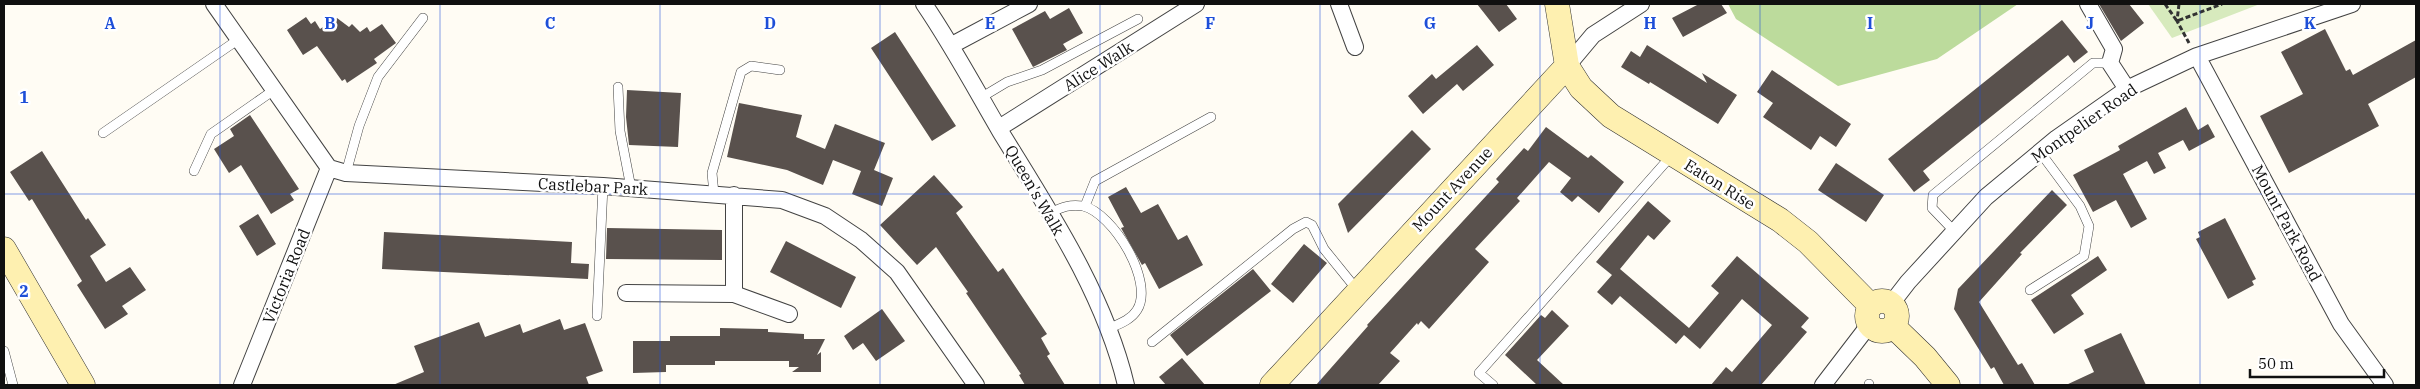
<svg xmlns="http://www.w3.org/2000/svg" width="2420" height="389" font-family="'IBM Plex Serif',serif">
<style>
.green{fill:#d7eabd}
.forest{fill:#bcdb9c}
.building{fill:#59514d}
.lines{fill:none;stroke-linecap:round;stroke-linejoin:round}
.lane-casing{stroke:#434343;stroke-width:10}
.street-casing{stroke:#434343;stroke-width:18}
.secondary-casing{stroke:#323232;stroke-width:25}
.path{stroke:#323232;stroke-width:3;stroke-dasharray:5 2.5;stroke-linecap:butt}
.lane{stroke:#fff;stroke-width:9}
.street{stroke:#fff;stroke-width:16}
.secondary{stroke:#fef0b0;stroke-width:24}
.grid{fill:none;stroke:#1d4ed8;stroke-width:1;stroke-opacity:0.55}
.labels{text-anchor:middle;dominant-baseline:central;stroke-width:5;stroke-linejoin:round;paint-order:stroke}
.street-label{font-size:16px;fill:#101010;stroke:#fff}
.grid-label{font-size:16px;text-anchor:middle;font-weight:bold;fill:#1d4ed8;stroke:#fff;stroke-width:5;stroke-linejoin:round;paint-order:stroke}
</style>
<rect width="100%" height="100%" fill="#fffcf4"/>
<path class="green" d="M2148,4H2260L2172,38Z"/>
<path class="forest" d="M1728,4H2018L1937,59L1838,86L1736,19Z"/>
<path class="building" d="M1477,4H1506L1517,19L1499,32Z
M1699,4H1721L1727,13L1683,37L1672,18Z
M2099,4H2129L2144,23L2121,41Z
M1069,8L1083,33L1063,44L1067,50L1033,67L1012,29L1045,11L1050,19Z
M306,17L311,24L315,21L320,29L337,18L349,27L352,24L360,32L367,27L370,32L382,24L396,43L374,59L377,63L347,83L345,79L342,81L317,46L303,55L287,30Z
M2062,20L2088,52L2074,63L2068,55L1923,171L1930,180L1914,192L1888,159Z
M2325,29L2346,71L2350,69L2353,75L2416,40V77L2368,104L2379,126L2289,173L2260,116L2303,94L2281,52Z
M895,32L956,126L932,141L871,48Z
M1477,45L1494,65L1463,91L1457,84L1423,114L1408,96L1432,74L1436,79Z
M1647,45L1707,83L1702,73L1737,95L1718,124L1650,82L1649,84L1621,67L1631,51L1640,57Z
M1772,70L1851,124L1836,147L1820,136L1811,150L1763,117L1773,103L1757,92Z
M627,90L681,93L678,147L629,145L626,117Z
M739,103L802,115L796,137L825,149L835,124L885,143L874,170L893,178L882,206L852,194L861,171L833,160L823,185L787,170L727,157Z
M2186,107L2198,130L2208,124L2215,137L2189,151L2183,140L2158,153L2166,168L2154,174L2147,161L2123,174L2147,219L2131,228L2116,200L2093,212L2073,175L2120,150L2118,146Z
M250,115L299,189L290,194L294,200L271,214L241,165L229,173L214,149L234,136L230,129Z
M1546,127L1588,158L1591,155L1624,182L1599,213L1578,196L1572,202L1560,192L1571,178L1549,162L1517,198L1520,201L1475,249L1489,262L1429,329L1421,321L1418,325L1417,323L1390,353L1400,361L1378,385H1316L1368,326L1367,325L1499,182L1496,179L1524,148L1528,151Z
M1412,130L1431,149L1348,233L1338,204Z
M42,151L86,220L88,218L106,245L90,256L106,282L130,267L146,290L122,306L128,314L105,329L77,285L82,281L32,199L29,201L10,172Z
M1836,163L1884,195L1866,222L1818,190Z
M934,175L963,207L956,213L998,272L1003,268L1047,334L1041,338L1050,354L1047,356L1065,385H1025L1019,375L1021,374L966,293L968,292L936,247L917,265L880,225Z
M1126,187L1141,213L1158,204L1178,240L1187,235L1203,265L1159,289L1145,263L1142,265L1121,228L1124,227L1108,197Z
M2052,190L2067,205L2020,253L2022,254L1979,302L2018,365L2022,363L2035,385H2004L1994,367L1991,369L1954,309L1958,289Z
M1648,201L1671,221L1654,240L1648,235L1620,269L1689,328L1719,293L1711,286L1737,256L1809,318L1801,327L1807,332L1761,385H1711L1726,367L1732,372L1772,325L1742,299L1700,349L1684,335L1676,344L1620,296L1612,305L1597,292L1612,275L1596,262Z
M258,214L276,244L257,256L239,226Z
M2225,218L2256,279L2252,281L2254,285L2228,299L2196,239L2200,237L2198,232Z
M607,228L722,230V260L606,259Z
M384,232L572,242L571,263L589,264L588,279L382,269Z
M786,241L856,277L841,308L770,272Z
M1304,244L1327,263L1293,303L1271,284Z
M2098,256L2107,270L2071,295L2084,314L2054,334L2031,300Z
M1253,269L1271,291L1187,356L1170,335Z
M882,309L905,341L876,361L863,343L853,350L844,336Z
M1552,310L1569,326L1537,360L1564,385H1537L1505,355L1541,315L1545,318Z
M560,319L564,330L585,323L603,371L586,377L589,385H393L424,372L414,346L479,322L485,337L520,324L523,333Z
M720,328L768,329V332L804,334V339H825L817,355L821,352V372H792L799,367H789V361H715V365H666V372L633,373V341H670V336H720Z
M2121,333L2146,385H2066L2094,372L2084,350Z
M1182,358L1205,385H1166L1159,377Z"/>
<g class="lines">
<g class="lane-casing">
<path id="lane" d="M618,87L620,131L631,188
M982,97L1007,82L1042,70L1138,19
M103,133L239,39
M194,171L211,134L274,90
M346,173L359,126L378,77L423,18
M714,194L712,173L741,72L751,66L780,70
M1085,206L1095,181L1211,117
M1050,213C1062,207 1070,204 1083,206C1113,213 1155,282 1137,310C1131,320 1119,324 1108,329
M1955,232L1932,208L1933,195L2093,63H2110
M2030,290L2084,256L2089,226L2080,206L2040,152
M597,316L603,186
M1152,342L1293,229L1306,222L1312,225L1324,249L1358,291
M4,351L13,385
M1869,384V385
M1493,385L1479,373L1672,155"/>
</g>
<g class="street-casing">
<path id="street" d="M214,4L329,168L346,173L603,186L782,200L825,216L861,240L897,272L976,385
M924,4C952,45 975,88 1000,131C1049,211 1104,293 1126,385
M1339,4L1355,47
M2088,4L2114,49L2110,63L2127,89
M952,45L1029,4
M2197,56L2341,324L2385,385
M1567,66L1593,35L1641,4
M999,128L1196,4
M626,293L734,294L789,314
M734,294V195
M1891,304L1908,282L1986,197L2057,138L2127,89L2197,56L2352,4
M242,385L329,168
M1823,385L1869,325"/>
</g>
<g class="secondary-casing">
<path id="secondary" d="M1557,4L1567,66L1581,88L1611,116L1780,220L1808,242L1871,306
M4,249L83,385
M1867 316a15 15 0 1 1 30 0a15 15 0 1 1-30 0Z
M1894,327L1925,357L1948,385
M1272,385L1567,66"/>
</g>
<path class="path" d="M2165,4L2177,21L2222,4
M2179,4L2177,21L2189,43"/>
<use href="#lane" class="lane"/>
<use href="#street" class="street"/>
<use href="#secondary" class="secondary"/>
</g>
<path class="grid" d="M220,4V385M440,4V385M660,4V385M880,4V385M1100,4V385M1320,4V385M1540,4V385M1760,4V385M1980,4V385M2200,4V385M4,194H2416"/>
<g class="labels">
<g class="street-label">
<text transform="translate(1098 66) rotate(-32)">Alice Walk</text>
<text transform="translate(2084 123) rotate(-35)">Montpelier Road</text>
<text transform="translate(1720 184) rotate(32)">Eaton Rise</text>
<text transform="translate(593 186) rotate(3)">Castlebar Park</text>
<text transform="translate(1452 189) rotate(-47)">Mount Avenue</text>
<text transform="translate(1035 190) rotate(60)">Queen's Walk</text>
<text transform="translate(2287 223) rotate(62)">Mount Park Road</text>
<text transform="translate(286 276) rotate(-68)">Victoria Road</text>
</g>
</g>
<g class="grid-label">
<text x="110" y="29">A</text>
<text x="330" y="29">B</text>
<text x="550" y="29">C</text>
<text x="770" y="29">D</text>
<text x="990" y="29">E</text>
<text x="1210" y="29">F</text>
<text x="1430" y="29">G</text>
<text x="1650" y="29">H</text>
<text x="1870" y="29">I</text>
<text x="2090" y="29">J</text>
<text x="2310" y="29">K</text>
<text x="24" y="103">1</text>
<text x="24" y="297">2</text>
</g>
<rect width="2420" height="389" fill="none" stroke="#101010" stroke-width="10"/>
<path d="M2250 369v8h134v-8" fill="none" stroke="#101010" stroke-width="2.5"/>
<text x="2258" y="369" font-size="15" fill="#101010" stroke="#ffffff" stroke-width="4" paint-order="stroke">50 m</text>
</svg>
